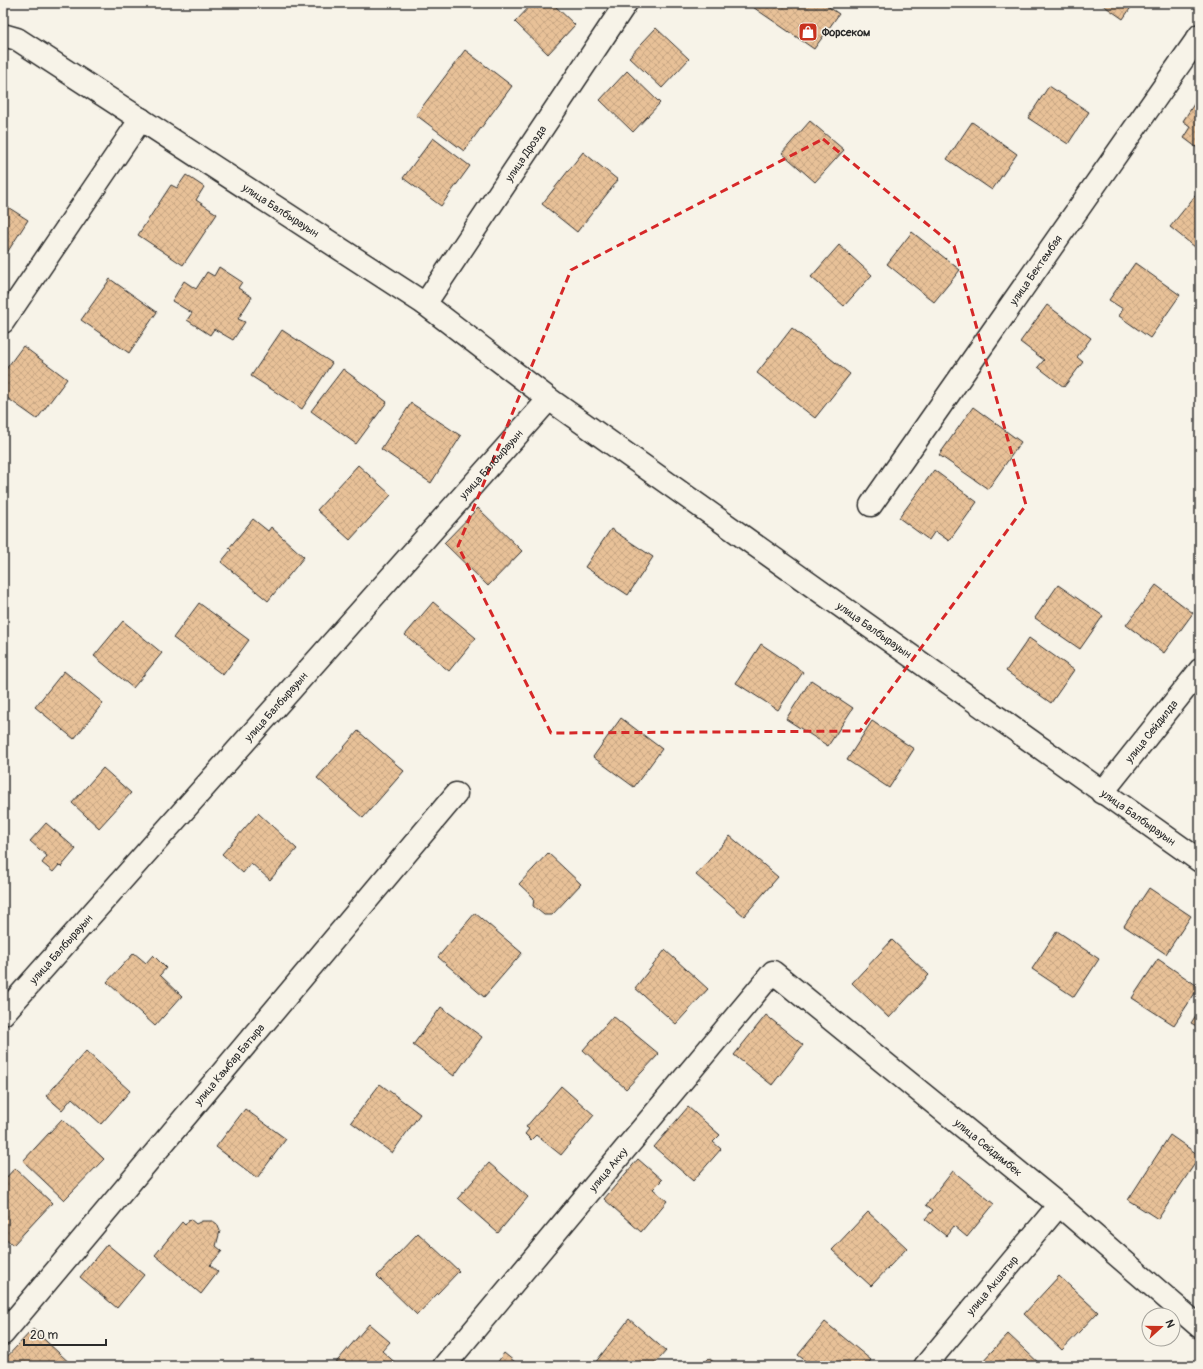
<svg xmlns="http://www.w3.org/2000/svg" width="1203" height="1369" font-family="Pangolin,sans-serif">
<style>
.building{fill:url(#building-cross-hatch);stroke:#2b2b2b}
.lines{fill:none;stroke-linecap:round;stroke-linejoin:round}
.minor-casing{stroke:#2b2b2b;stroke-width:25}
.minor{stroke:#f7f3e8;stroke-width:22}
.marked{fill:none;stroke:#d62828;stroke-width:3;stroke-dasharray:8 5;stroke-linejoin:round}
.labels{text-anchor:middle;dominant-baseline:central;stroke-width:3;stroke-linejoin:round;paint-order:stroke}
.poi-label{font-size:11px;font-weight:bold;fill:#2b2b2b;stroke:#f7f3e8;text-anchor:start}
.street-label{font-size:11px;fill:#2b2b2b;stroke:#f7f3e8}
</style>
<defs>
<pattern id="building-cross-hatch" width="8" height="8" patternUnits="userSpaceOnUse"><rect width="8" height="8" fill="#e8c198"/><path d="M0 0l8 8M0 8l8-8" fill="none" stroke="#c7a683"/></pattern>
</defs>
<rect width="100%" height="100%" fill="#f7f3e8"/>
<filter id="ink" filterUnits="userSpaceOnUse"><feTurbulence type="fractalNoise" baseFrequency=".025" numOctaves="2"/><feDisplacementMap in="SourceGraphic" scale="8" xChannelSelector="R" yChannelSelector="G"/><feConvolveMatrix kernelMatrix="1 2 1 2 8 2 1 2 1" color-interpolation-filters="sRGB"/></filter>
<g filter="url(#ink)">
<path class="building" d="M533,3H552L575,25L548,54L515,22Z
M747,3H823L839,14L814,49Z
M1100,3H1134L1123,19Z
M656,28L689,59L662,88L629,57Z
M465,50L512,86L464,151L416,115Z
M627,71L660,103L633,132L600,100Z
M1049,86L1089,112L1068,144L1028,118Z
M1196,101L1200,104V150L1184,138L1191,127L1183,121Z
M810,121L844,150L815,182L782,153Z
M972,122L1017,154L992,190L947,159Z
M433,138L470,166L441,206L403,178Z
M583,152L618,180L577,232L542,204Z
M186,175L204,187L196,200L217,214L183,265L138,235L171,185L177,188Z
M1199,191H1200V251L1170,227Z
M3,204L28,220L3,259Z
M912,232L960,270L934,302L887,264Z
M839,245L872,275L844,306L811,277Z
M1135,263L1180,295L1150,338L1119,316L1123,309L1109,300Z
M219,267L242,282L238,288L252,297L238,319L245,322L233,340L214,329L210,335L187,320L192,313L172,301L184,281L196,289L207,272L214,276Z
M110,279L157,312L129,353L81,320Z
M1047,305L1091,338L1077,357L1083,362L1064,387L1038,367L1044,360L1020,342Z
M792,328L850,374L815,418L757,373Z
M282,330L332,363L302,409L251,376Z
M23,346L67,379L37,419L3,395V373Z
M343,369L387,402L356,444L311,411Z
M411,403L461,436L431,483L381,449Z
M973,407L1021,442L988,489L939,455Z
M358,465L391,495L350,540L317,510Z
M934,470L977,502L949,541L935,531L929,540L899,518Z
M478,508L522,551L488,586L444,543Z
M253,519L268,531L271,527L304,557L268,601L221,562L231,550L229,548Z
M611,529L653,557L628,595L585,567Z
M1058,585L1103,616L1080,649L1035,618Z
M1156,585L1193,613L1164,653L1126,625Z
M433,602L476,638L449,671L405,635Z
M199,603L249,640L223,675L173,638Z
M123,621L162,653L133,688L94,656Z
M1029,638L1074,670L1051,703L1006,671Z
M761,644L803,672L778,710L736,683Z
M64,671L103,703L74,739L35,707Z
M811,680L853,708L828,746L786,719Z
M621,718L662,749L634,787L593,757Z
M872,721L914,749L889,788L847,760Z
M358,731L404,771L363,818L317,778Z
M103,768L131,793L99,828L72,803Z
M258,813L297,849L270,880L251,863L243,873L222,854Z
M46,823L76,849L61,867L59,865L53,872L42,863L47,856L30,841Z
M730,836L778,877L744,916L696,875Z
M548,853L581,884L552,915H544L533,906L534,898L519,884Z
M1149,888L1191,916L1166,954L1124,926Z
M475,913L522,953L484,997L438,957Z
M1057,931L1099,959L1074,997L1032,969Z
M892,940L929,975L889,1018L852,983Z
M665,950L708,989L676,1024L635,988Z
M134,953L146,963L153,955L166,968L160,975L182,996L155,1026L107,982Z
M1158,959L1199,987L1174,1025L1132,998Z
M441,1007L482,1037L454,1076L413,1045Z
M1200,1009V1028L1191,1023Z
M766,1015L803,1045L772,1085L734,1055Z
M613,1016L659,1054L626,1089L583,1050Z
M86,1051L130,1091L101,1124L72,1098L62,1110L46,1096Z
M380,1084L420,1114L392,1153L351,1122Z
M561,1086L594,1115L561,1155L536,1135L531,1140L525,1134L529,1129L526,1127Z
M688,1107L720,1135L713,1142L721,1149L693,1181L654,1147Z
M245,1109L286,1139L257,1178L216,1147Z
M62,1119L104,1159L64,1200L23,1161Z
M1170,1135L1200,1156L1158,1219L1128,1200Z
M638,1159L662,1180L653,1189L667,1201L641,1232L604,1199Z
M489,1163L528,1197L498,1233L458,1198Z
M15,1168L52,1203L13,1245L3,1236V1181Z
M953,1171L994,1204L967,1237L954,1226L946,1236L925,1219L933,1210L926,1205Z
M868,1212L907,1248L871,1286L832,1250Z
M190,1219L196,1224L202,1221H213L217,1224L220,1231L216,1246L222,1251L210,1265L218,1272L201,1294L155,1255L182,1222L185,1225Z
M418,1233L459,1271L417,1315L377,1276Z
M107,1244L144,1275L117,1308L80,1277Z
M1059,1276L1098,1312L1062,1350L1024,1314Z
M629,1319L666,1351L653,1366H599L595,1363Z
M825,1322L871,1360L866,1366H812L798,1355Z
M369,1324L390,1342L382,1351L399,1366H333Z
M33,1329L73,1366H9L3,1361Z
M1008,1334L1042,1366H978Z
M504,1353L520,1366H495Z
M709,1358L718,1366H702Z"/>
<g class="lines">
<g class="minor-casing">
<g id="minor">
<path id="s1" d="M3,35L17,39L425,304L549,399L1200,861"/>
<path id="s2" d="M425,304L626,3"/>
<path d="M3,322L141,119"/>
<path id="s3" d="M871,505L1200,35"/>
<path id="s4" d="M1102,793L1200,670"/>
<path id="s5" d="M3,1014L549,399"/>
<path id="s6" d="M3,1334L456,794"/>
<path id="s7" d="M444,1366L773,972L1059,1205L1200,1327"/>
<path id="s8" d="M925,1366L1059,1205"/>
</g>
</g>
<use href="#minor" class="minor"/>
</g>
</g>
<path class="marked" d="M823,139L954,246L1026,505L860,731L551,733L458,546L571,270Z"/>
<defs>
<g id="shop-square" transform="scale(1)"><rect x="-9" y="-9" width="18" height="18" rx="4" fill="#c8321e" stroke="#f7f3e8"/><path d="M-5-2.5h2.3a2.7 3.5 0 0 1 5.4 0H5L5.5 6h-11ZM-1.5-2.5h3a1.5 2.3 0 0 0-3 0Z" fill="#fff"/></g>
</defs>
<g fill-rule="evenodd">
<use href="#shop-square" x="808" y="32"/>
</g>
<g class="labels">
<g class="poi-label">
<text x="822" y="32">Форсеком</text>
</g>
<g class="street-label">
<text stroke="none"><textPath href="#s2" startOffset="181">улица Дрозда</textPath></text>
<text stroke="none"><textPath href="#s1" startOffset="329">улица Балбырауын</textPath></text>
<text stroke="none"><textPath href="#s3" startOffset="287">улица Бектембая</textPath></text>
<text stroke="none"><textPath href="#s5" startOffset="735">улица Балбырауын</textPath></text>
<text stroke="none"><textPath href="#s1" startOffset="1056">улица Балбырауын</textPath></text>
<text stroke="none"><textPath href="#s5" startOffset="411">улица Балбырауын</textPath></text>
<text stroke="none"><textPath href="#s4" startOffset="79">улица Сейдилда</textPath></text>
<text stroke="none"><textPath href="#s1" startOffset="1380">улица Балбырауын</textPath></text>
<text stroke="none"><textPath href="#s5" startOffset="87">улица Балбырауын</textPath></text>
<text stroke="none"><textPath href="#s6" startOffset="352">улица Камбар Батыра</textPath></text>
<text stroke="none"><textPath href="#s7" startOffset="791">улица Сейдимбек</textPath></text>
<text stroke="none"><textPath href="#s7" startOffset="256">улица Акку</textPath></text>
<text stroke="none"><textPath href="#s8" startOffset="105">улица Акшатыр</textPath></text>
</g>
</g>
<rect width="1203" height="1369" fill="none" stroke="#f7f3e8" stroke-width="16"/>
<rect x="8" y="8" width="1187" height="1353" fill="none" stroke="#2b2b2b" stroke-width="1.5" filter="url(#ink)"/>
<g transform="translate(1161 1327) rotate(69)"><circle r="19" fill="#f7f3e8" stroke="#a5a39c"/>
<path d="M0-3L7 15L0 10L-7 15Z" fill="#c8321e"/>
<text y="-6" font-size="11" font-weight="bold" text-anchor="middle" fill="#2b2b2b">N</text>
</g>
<path d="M24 1339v6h82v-6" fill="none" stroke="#2b2b2b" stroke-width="2"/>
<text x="30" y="1339" font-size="12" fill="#2b2b2b" stroke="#f7f3e8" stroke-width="3" paint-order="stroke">20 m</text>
</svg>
